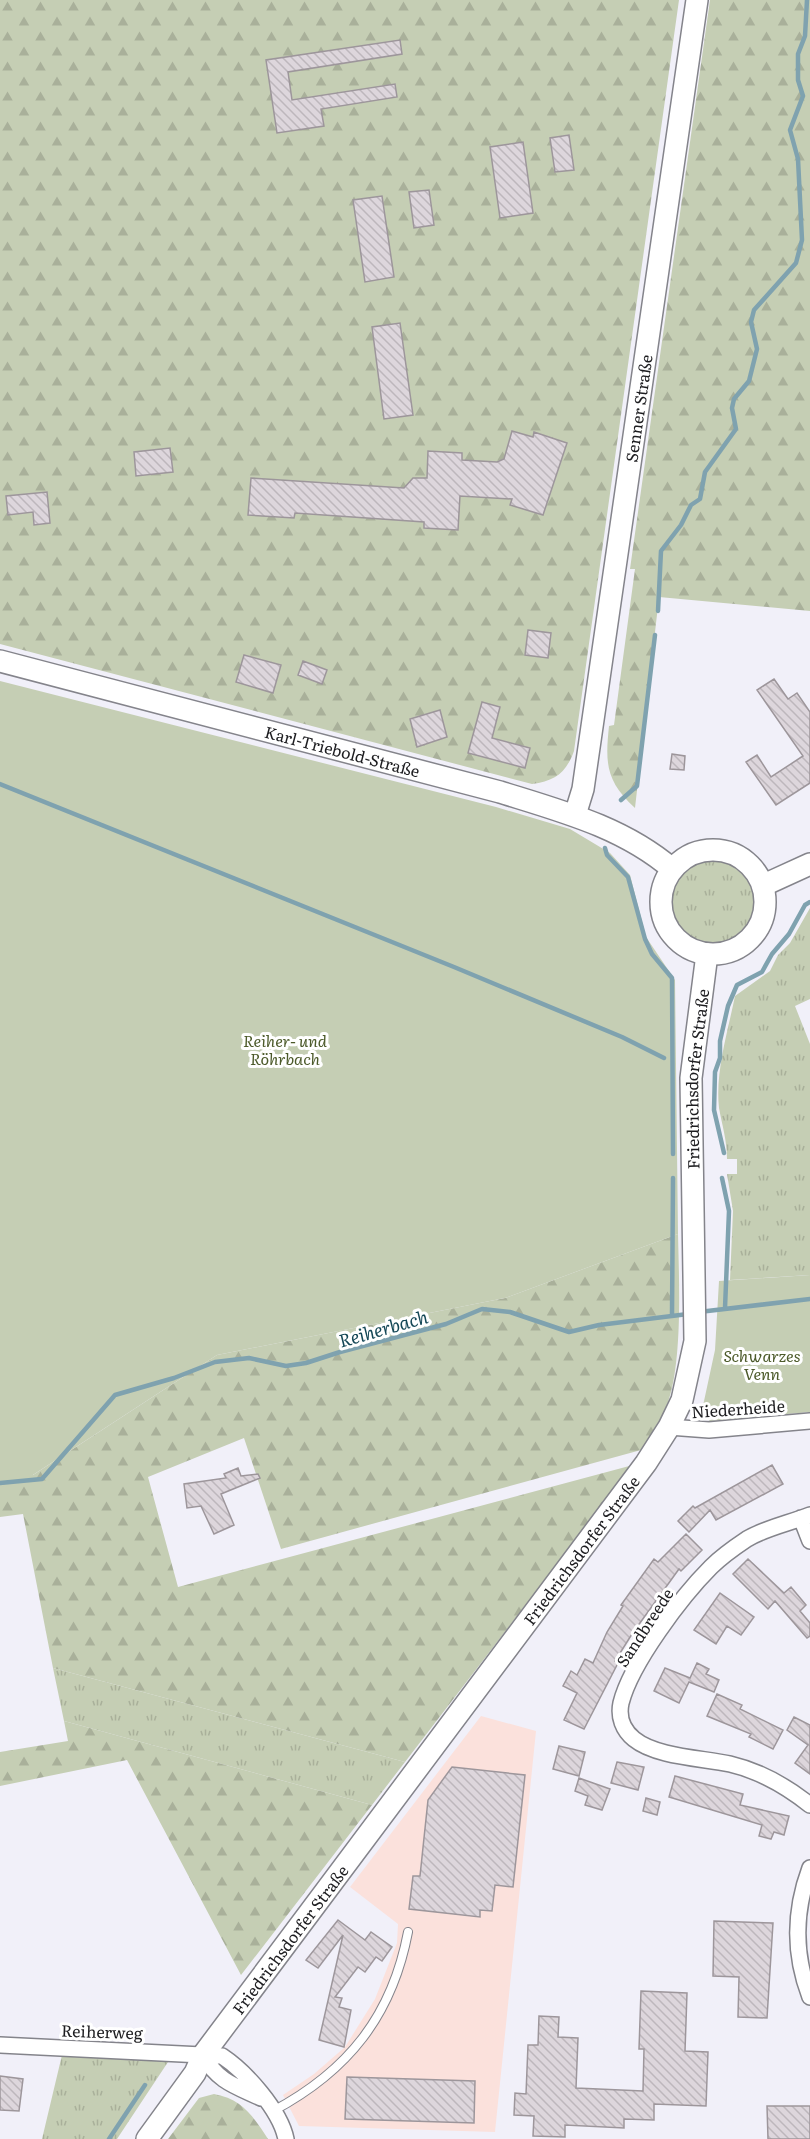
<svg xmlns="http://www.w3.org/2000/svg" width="810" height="2139" font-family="Literata,serif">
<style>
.commercial{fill:#fbe1dc}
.grass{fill:url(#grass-tufts)}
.forest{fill:url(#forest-firs)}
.green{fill:#c5ceb4}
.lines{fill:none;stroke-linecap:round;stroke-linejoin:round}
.stream{stroke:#7fa2af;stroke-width:4.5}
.building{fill:url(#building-back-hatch);stroke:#9d969b;stroke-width:1.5}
.lane-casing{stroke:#84848b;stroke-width:10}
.street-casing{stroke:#84848b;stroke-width:18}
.secondary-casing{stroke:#84848b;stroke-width:24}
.lane{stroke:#fff;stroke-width:8}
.street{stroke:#fff;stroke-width:15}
.secondary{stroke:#fff;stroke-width:21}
.labels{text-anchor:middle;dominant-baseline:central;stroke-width:6;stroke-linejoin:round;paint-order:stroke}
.street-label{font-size:16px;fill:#1d1d20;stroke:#fff}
.park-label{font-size:16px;font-style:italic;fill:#4c5a2a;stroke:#fff}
.water-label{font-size:18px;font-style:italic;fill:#144756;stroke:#fff}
</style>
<defs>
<pattern id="grass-tufts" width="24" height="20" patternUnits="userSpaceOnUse" patternTransform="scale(1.5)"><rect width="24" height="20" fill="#c5ceb4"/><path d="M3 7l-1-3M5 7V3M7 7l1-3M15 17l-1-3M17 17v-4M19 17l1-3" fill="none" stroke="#a9b09a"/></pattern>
<pattern id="forest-firs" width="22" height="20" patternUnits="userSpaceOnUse" patternTransform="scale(1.5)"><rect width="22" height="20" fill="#c5ceb4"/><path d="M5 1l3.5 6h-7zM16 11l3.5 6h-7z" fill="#a9b09a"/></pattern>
<pattern id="building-back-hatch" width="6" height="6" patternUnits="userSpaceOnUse" patternTransform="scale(1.5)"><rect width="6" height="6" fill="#ddd6dc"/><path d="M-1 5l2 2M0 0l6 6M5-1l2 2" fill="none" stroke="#bdb7bc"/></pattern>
</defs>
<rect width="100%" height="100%" fill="#f1f0f9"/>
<path class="commercial" d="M481,1716L536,1731L495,2132L299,2126L283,2095L314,2074L345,2047L375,1999L397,1943L398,1924L350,1887Z"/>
<path class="grass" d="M670 902a44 44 0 1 1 88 0a44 44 0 1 1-88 0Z
M810,908V999L795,1006L810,1044V1275L730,1280L733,1211L727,1174H737V1159H727C727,1140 722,1125 719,1108C715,1072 728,1031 735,996L770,971L778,955L790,943Z
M53,1668L405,1762L372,1805L64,1721Z
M62,2055L170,2059L117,2139H42Z"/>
<path class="forest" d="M0,0H679L574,751C566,773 555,781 532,784L0,644Z
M710,0H810V611L659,597L635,808C606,781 605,764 609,726L614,725L635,569H630Z
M678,1234C679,1280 683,1363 667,1405C661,1421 650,1436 641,1450L281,1549L244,1438L148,1477L178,1587L633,1465L405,1762L53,1668L23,1514L0,1517V1477L33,1475L217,1355L505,1298Z
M64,1721L372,1805L241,1975L127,1760L0,1786V1752L68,1741Z
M214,2094C242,2099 253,2116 268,2139H168L199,2098Z"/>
<path class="green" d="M0,681L496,807L570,829L610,853L630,875L646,937L675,980L678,1234L505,1298L217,1355L16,1486L0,1487Z
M810,1275V1412L710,1421L701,1415L715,1350L719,1281Z"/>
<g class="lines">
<path class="stream" d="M658,611L661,551L681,525L691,505L700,499L705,472L736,429L732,408L734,399L749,381L757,349L751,322L754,310L796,263L802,240L798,159L790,130L803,96L798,80V54L805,36L807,0
M0,784L454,967L622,1037L664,1058
M621,800L637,786L655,635
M605,848L607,855L628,877L645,939L652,954L672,978L673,1154
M724,1153L714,1110L715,1072L720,1058V1041L728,1006L737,985L762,972L772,954L789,934L805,905L810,902
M722,1178L729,1211L725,1308
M699,1312L810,1299
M672,1316L673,1178
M0,1483L42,1479L115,1395L174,1378L215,1362L249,1358L286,1366L306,1363L340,1352L446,1324L482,1309L510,1312L569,1332L599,1325L688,1314
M109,2139L145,2085"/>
</g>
<path class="building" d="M400,40L402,54L288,72L292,100L395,84L397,97L321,109L324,126L277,133L266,60Z
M569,135L574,170L555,172L550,138Z
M523,142L533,213L500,218L490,147Z
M429,190L434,225L414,228L409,192Z
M382,196L394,277L365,282L353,200Z
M400,323L413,415L384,419L372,327Z
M512,431L533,437L534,432L567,443L543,515L510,505L512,499L460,496L458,530L424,528V522L295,513L294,518L248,515L251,478L404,488L413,478H427L428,451L462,453V460L497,462L504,459Z
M170,448L173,472L136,476L134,452Z
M47,492L50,523L34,525L33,512L8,515L6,496Z
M528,630L551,633L548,658L525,655Z
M244,655L281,665L273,693L236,682Z
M303,661L327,670L322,684L298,675Z
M774,679L788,699L797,693L810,712V783L776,805L746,762L757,755L771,777L803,756L757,690Z
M482,702L500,707L492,738L530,748L525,768L468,753Z
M440,710L447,737L417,747L410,719Z
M672,754L685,756L684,770L670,769Z
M772,1465L783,1484L716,1520L710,1510L689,1532L678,1521L693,1506L695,1508Z
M238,1468L241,1476L258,1474L260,1478L221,1494L234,1525L214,1534L201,1506L187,1508L184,1484L226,1478L224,1474Z
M686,1534L702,1550L681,1571L679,1569L632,1634L615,1661L618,1663L584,1729L564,1720L577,1693L563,1686L571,1671L577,1675L585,1659L593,1663L607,1632L623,1606L621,1605L654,1559L658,1562Z
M748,1559L784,1593L791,1587L806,1605L800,1611L810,1623V1636L807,1638L775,1601L768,1609L733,1574Z
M720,1593L754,1617L741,1635L727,1626L716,1644L694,1630Z
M697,1663L709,1669L706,1674L719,1680L714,1692L689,1682L679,1703L654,1691L665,1668L690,1678Z
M717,1694L742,1705L740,1709L783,1730L773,1749L749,1737L751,1734L707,1716Z
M794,1717L810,1725V1774L795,1763L808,1745L787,1730Z
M559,1746L585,1752L579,1776L553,1769Z
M617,1762L644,1767L638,1790L611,1783Z
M452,1767L525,1775L513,1887L495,1885L492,1911L480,1910V1917L409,1909L413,1876H420L428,1800Z
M675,1776L743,1794L740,1805L789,1816L784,1835L774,1832L771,1839L759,1836L762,1825L669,1797Z
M579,1778L610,1789L602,1810L585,1805L588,1796L575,1791Z
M646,1798L660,1802L657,1815L643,1811Z
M338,1920L365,1940L371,1932L392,1947L382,1961L376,1957L365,1972L358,1967L335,1997L342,1998L339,2007L351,2010L344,2047L319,2040L343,1935L318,1968L306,1960Z
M714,1921L773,1923L767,2018L738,2017L739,1977L713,1976Z
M641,1991L687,1993L685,2051L708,2052L706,2106L654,2104V2120L624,2119V2128L565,2125V2137L533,2136L534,2116L514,2115L515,2093L526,2094L528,2045H538L539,2016L559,2017L558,2037L578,2038L576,2088L643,2091L644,2049H639Z
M0,2076L23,2079L19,2111L0,2110Z
M347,2077L475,2081L474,2123L345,2119Z
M767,2106H810V2139H768Z"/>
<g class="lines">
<g class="lane-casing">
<path id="lane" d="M273,2111C348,2071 392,2016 408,1932"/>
</g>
<g class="street-casing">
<path id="street" d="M669,1427L709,1430L810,1421
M810,1515C790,1523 765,1528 747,1539C735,1547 721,1557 711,1567C682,1596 631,1663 621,1703C618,1717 623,1730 634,1739C656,1757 702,1758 730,1764C760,1771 786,1786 810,1805
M801,1518L810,1541
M810,1868C794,1911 793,1953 810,1997
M0,2045L222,2056C246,2072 280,2110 286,2139
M203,2055C217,2081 235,2086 261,2098"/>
</g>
<g class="secondary-casing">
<g id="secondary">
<path id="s1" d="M0,661L500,792C561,811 623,827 672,869"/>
<path id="s2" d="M575,815L583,789L697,0"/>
<circle cx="713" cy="902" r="52"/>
<path d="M764,885L810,864"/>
<path id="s3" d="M147,2139L195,2073L203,2055L646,1463L669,1427L682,1400L695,1341L691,1078L707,954"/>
</g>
</g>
<use href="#lane" class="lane"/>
<use href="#street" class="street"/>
<use href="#secondary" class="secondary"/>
</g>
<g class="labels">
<g class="street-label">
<text stroke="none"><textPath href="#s2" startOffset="412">Senner Straße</textPath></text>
<text stroke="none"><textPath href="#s1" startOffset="354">Karl-Triebold-Straße</textPath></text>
<text stroke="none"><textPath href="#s3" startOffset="1236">Friedrichsdorfer Straße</textPath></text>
<text transform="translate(738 1408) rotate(-4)">Niederheide</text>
<text stroke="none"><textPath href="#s3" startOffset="732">Friedrichsdorfer Straße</textPath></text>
<text transform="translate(644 1627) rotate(-57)">Sandbreede</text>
<text stroke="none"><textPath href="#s3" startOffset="246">Friedrichsdorfer Straße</textPath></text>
<text transform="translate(102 2031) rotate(2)">Reiherweg</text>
</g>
<g class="park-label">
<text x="285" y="1040">Reiher- und<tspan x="285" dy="18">Röhrbach</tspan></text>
<text x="762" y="1355">Schwarzes<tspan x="762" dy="18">Venn</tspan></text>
</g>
<g class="water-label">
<text transform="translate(383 1328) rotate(-16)">Reiherbach</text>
</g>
</g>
</svg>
